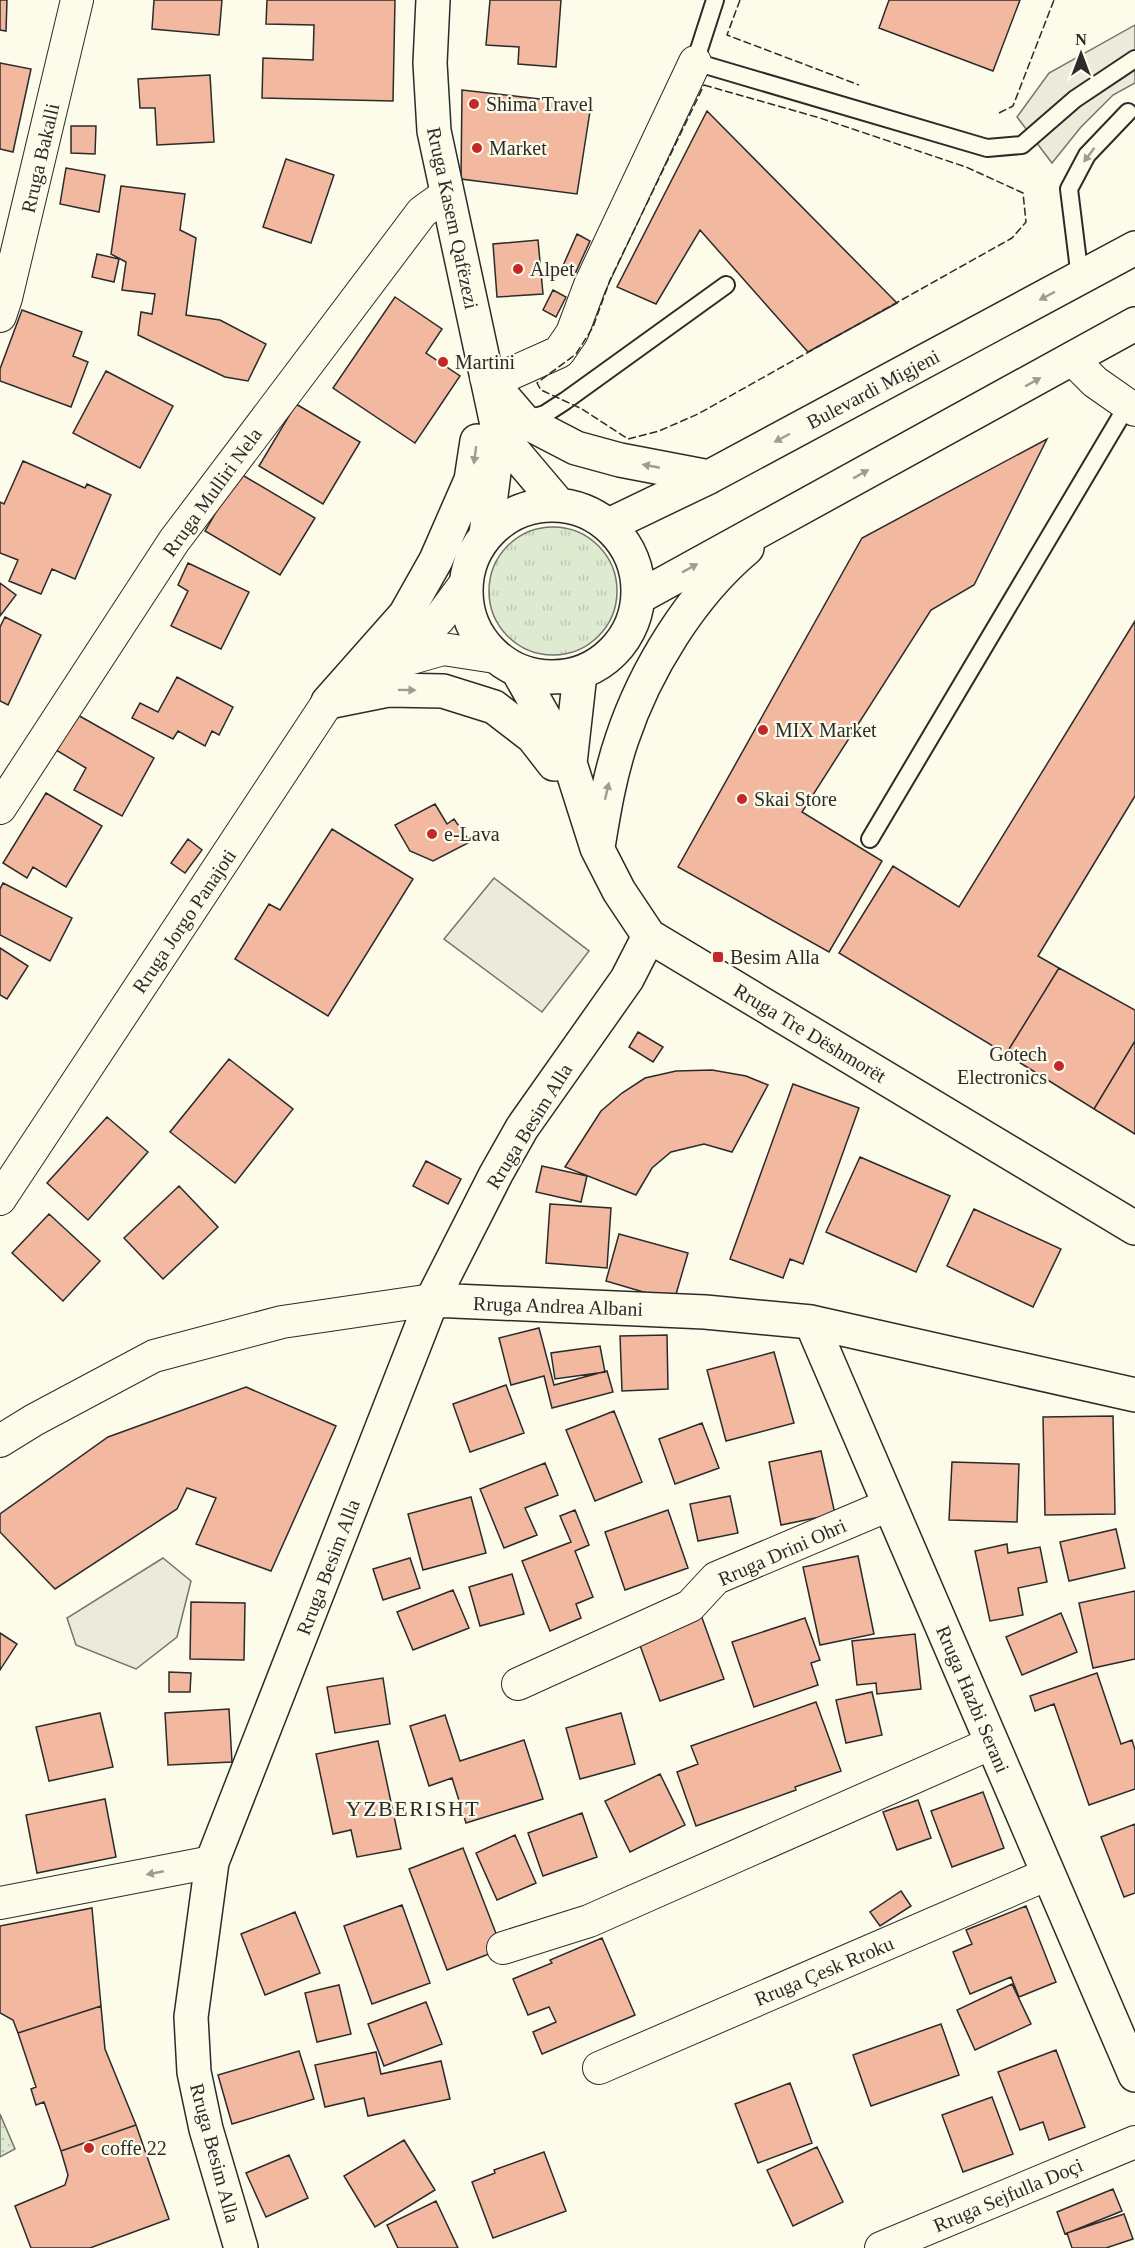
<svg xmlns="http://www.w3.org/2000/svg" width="1135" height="2248" font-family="Georgia,serif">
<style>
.grass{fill:url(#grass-tufts);stroke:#74746e;stroke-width:1.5}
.park{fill:url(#park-dots);stroke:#74746e;stroke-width:1.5}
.parking{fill:#eceadb;stroke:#74746e;stroke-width:1.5}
.building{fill:#f2b8a0;stroke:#2b2b2b;stroke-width:1.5}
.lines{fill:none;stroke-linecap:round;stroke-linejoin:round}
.service-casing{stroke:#2b2b2b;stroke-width:20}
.minor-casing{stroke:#2b2b2b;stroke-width:34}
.tertiary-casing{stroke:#2b2b2b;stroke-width:36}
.secondary-casing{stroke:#2b2b2b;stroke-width:36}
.service{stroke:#fdfbea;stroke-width:16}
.minor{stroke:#fdfbea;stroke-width:32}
.tertiary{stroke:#fdfbea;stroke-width:33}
.secondary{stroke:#fdfbea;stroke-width:33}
.fence{stroke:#2b2b2b;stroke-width:1.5;stroke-dasharray:8 3;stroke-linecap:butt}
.oneway{fill:#9e9d94}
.poi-dot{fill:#c62828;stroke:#fdfbea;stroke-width:2}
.labels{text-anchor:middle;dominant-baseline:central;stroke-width:4.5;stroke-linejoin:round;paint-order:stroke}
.poi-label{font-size:20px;fill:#2b2b2b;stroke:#fdfbea;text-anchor:start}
.street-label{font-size:20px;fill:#2b2b2b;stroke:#fdfbea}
.quarter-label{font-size:22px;letter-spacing:1.5px;fill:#2b2b2b;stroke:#fdfbea}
</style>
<defs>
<pattern id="grass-tufts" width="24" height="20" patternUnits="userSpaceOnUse" patternTransform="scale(1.5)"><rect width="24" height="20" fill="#deebd1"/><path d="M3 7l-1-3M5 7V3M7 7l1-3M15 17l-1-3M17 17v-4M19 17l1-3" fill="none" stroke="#bfcab4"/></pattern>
<pattern id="park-dots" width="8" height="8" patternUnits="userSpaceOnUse" patternTransform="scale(1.5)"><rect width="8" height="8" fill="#deebd1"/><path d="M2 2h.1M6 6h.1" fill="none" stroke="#bfcab4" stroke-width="1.8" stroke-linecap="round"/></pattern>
</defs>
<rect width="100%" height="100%" fill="#fdfbea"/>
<path class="grass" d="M489 591a64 64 0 1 1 128 0a64 64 0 1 1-128 0Z"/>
<path class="park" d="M0,2114L15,2149L0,2157Z"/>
<path class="parking" d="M1135,25V83L1113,95L1081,127L1052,163L1017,117L1049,73Z
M494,878L589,951L542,1012L444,939Z
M163,1558L191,1581L177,1637L136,1669L76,1645L67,1618Z"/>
<path class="building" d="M0,0H7L6,31L0,30Z
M154,0H222L219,35L152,29Z
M267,0H395L393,101L262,98L263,58L313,60L314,25L266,24Z
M490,0H561L556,67L518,64L519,47L486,45Z
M889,0H1020L993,71L879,28Z
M0,63L31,69L13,152L0,149Z
M210,75L214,142L157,145L155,108H140L138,79Z
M462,90L591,105L577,194L461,179Z
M707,111L897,303L808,352L700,230L656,304L617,287Z
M71,126H96L95,154L71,153Z
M286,159L334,175L311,243L263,227Z
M66,168L105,175L99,212L60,204Z
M121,186L185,194L180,230L196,238L186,315L220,320L266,344L248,381L225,377L138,335L141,312L152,314L155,294L122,290L126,262L111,254Z
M577,234L590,241L575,274L562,268Z
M538,240L543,294L497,297L493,244Z
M97,254L119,259L114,282L92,277Z
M553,290L566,297L556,317L543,310Z
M395,297L442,329L426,353L460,376L415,443L333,388Z
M22,310L82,332L73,356L88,362L71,407L0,381V369Z
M106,371L173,406L140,468L73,433Z
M296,404L360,442L323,504L259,466Z
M1047,439L974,585L931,610L802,812L882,861L829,952L678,867L862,538Z
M23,461L85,488L87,484L111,495L75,579L52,569L41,594L9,581L18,560L0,553V502L4,504Z
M239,473L315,518L280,575L205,531Z
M188,563L249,592L221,649L171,626L188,591L178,585Z
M0,583L16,595L0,616Z
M5,617L41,635L8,705L0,701V627Z
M1135,621V796L1038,956L1059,968L1006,1054L839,953L893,866L959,907Z
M177,677L233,707L219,735L212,731L205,746L178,731L173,739L132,718L140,703L158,712Z
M76,714L154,758L122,816L74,790L86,768L56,750Z
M46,793L102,826L66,887L33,867L27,878L3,863Z
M435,804L447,824L454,819L470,842L433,861L410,851L395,825Z
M332,829L413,879L328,1016L235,959L269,904L280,910Z
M188,839L202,850L185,873L171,863Z
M3,883L72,918L50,961L0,935V889Z
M0,948L28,966L7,999L0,995Z
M1059,968L1135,1010V1041L1094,1109L1006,1054Z
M638,1032L663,1047L653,1062L629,1047Z
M1135,1041V1134L1094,1109Z
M229,1059L293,1109L235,1183L170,1132Z
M712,1070L746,1076L768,1085L732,1152L704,1144L671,1152L652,1168L636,1195L565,1167L601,1111L622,1093L645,1078L676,1071Z
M793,1084L859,1108L803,1264L790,1259L783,1278L730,1259Z
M107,1117L148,1152L88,1220L47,1183Z
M860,1157L950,1196L916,1272L826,1232Z
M426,1161L461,1179L448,1204L413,1186Z
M542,1166L587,1176L581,1202L536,1192Z
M179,1186L218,1227L163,1279L124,1238Z
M550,1204L611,1208L607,1268L546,1263Z
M974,1209L1061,1249L1033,1307L947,1266Z
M49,1214L100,1261L63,1301L12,1253Z
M619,1234L688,1253L674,1301L606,1281Z
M539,1328L554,1385L607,1371L613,1392L552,1408L544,1376L511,1385L499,1338Z
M667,1335L668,1389L622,1391L620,1336Z
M600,1346L605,1372L555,1379L551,1353Z
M774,1352L794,1423L726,1441L707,1370Z
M506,1385L524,1433L470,1452L453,1404Z
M246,1387L336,1426L271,1571L196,1544L216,1498L187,1488L177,1509L55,1589L0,1532V1514L108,1437Z
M614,1411L642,1482L595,1501L566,1430Z
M1113,1416L1115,1514L1045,1515L1043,1417Z
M702,1423L719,1468L675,1484L659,1439Z
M821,1451L835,1514L781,1525L769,1462Z
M952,1462L1019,1464L1017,1522L949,1520Z
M545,1463L558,1495L525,1508L537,1535L504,1548L480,1489Z
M730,1496L738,1533L698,1541L690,1504Z
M471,1497L486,1553L423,1570L408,1514Z
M575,1510L589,1545L575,1551L593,1597L576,1604L581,1618L550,1631L522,1561L571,1542L560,1516Z
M668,1510L688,1568L625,1590L605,1532Z
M1116,1529L1125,1568L1069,1581L1060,1542Z
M1007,1544L1008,1553L1040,1547L1047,1582L1018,1588L1023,1615L990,1621L975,1551Z
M858,1556L874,1634L820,1645L803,1567Z
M410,1558L420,1588L383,1600L373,1569Z
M512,1574L524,1614L480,1626L469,1587Z
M453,1590L469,1628L413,1650L397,1612Z
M1135,1591V1659L1093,1668L1079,1603Z
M191,1602L245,1603L244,1660L190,1659Z
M1061,1613L1077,1652L1022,1675L1006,1637Z
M701,1615L724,1679L660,1701L637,1637Z
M805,1618L820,1660L811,1663L818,1685L754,1707L732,1642Z
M0,1633L17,1644L0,1670Z
M915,1634L921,1689L877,1694L876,1683L857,1685L852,1641Z
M169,1672L191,1673L190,1692H169Z
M1097,1673L1121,1744L1132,1740L1135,1750V1789L1089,1805L1054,1704L1035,1711L1030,1696Z
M383,1678L390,1724L335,1733L327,1687Z
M872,1692L882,1735L846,1743L836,1700Z
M816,1702L841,1771L795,1787L796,1790L696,1826L677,1772L698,1764L691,1746Z
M229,1709L232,1762L168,1765L165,1713Z
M100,1713L113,1767L49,1781L36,1727Z
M621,1713L635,1764L580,1779L566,1728Z
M445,1715L460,1761L524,1740L543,1799L466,1823L452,1778L429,1786L410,1726Z
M378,1741L401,1849L357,1857L351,1830L333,1834L316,1754Z
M660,1774L685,1825L630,1852L605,1801Z
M983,1792L1004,1848L952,1867L931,1811Z
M105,1799L116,1857L37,1873L26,1815Z
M918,1800L931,1838L897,1850L883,1812Z
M582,1813L597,1857L543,1876L528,1833Z
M1135,1824V1893L1124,1897L1101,1837Z
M515,1835L536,1883L497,1900L476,1853Z
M463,1848L502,1949L447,1970L409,1869Z
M901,1891L911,1906L880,1926L870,1912Z
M402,1905L430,1983L372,2004L344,1926Z
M1026,1906L1056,1982L1019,1997L1011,1977L970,1994L953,1952L972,1944L966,1930Z
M92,1908L101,2006L18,2033L13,2020L0,2013V1926Z
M295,1912L320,1973L265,1995L241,1934Z
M602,1938L635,2015L542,2054L533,2032L556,2022L549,2007L528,2015L513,1979L552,1963L550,1960Z
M1012,1984L1031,2024L975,2050L957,2010Z
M339,1985L351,2034L317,2042L305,1993Z
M426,2002L442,2044L384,2066L368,2024Z
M101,2006L105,2049L136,2125L61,2151L44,2102L36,2105L31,2089L36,2087L18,2033Z
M941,2024L959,2075L871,2106L853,2055Z
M1056,2050L1085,2127L1049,2140L1043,2122L1020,2130L998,2072Z
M299,2051L314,2099L232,2124L218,2075Z
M376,2052L381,2074L441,2061L450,2099L368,2116L364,2098L325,2107L315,2065Z
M790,2083L812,2143L758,2163L735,2104Z
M992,2097L1013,2154L963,2172L942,2115Z
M136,2125L169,2219L90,2248H31L15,2206L65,2185L68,2175L61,2151Z
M404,2140L435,2190L375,2227L344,2176Z
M817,2147L843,2202L793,2226L767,2170Z
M544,2152L566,2211L493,2238L472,2182L495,2173L494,2170Z
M289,2155L308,2198L266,2217L246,2173Z
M1113,2189L1122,2211L1065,2234L1057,2212Z
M436,2201L458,2248H398L387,2225Z
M1124,2214L1133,2239L1106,2248H1072L1067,2233Z"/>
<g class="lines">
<g class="service-casing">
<path id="service" d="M715,0L695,62L987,148L1022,145L1075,99L1135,59
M1080,278L1069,189L1087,155L1128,112
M525,420L545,414L565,401L726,285
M870,839L1127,406"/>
</g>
<g class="minor-casing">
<path id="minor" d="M0,316L6,298L77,0
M1073,360L1095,382L1135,410
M486,377L510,374L559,352L572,333L590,285L695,62
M394,663L443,649L495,657
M0,808L174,541L422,212L447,194
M0,1199L328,702L387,665L439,619L465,584
M0,1441L34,1420L154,1356L282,1322L432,1300
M518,1684L690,1606L716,1578L889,1505
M0,1903L212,1862
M503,1948L589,1921L992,1743
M599,2068L1048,1874
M881,2248L1135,2142"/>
</g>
<g class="tertiary-casing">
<path id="tertiary" d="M432,1300L705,1312L811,1322L1135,1395
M811,1322L1135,2075
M241,2248L206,2129L194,2072L191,2017L212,1862L432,1300L496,1174L522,1128L627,979L649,936"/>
</g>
<g class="secondary-casing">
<path id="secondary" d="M433,0L430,63L434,131L499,434L486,534
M488,379L524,421L576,448L620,460L709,477
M499,434L559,505
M466 591a86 86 0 1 1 172 0a86 86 0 1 1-172 0Z
M609,525L709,477L1135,248
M639,597L1135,324
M518,671L570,763L597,848L619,891L649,936L1135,1228
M328,702L405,615L436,560L471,480L477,441
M328,702L388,690L443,691L494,707L533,737L554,764
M570,763L580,674
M598,847C604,810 610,774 622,739C645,670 691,595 747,548"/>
</g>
<use href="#service" class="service"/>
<use href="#minor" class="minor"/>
<use href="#tertiary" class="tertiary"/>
<use href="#secondary" class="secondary"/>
<path class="fence" d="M740,0L727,35L859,85
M704,85L820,118L966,167L1023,193L1026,222L1012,238L698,414L659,431L628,439L582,409L541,390L537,383L576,354L593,327L610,280Z
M999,113L1013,106L1054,0"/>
</g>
<defs><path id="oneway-solid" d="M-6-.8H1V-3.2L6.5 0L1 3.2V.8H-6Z" transform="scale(1.5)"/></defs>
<g class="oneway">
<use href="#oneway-solid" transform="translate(1089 155) rotate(127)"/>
<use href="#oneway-solid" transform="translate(1047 296) rotate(152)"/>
<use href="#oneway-solid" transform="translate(1033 382) rotate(-29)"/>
<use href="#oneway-solid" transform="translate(782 438) rotate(152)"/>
<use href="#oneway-solid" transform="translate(475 455) rotate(98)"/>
<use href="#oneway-solid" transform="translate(651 466) rotate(-169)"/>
<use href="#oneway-solid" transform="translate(861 474) rotate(-29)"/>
<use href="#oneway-solid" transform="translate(690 568) rotate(-29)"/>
<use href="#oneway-solid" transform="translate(407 690) rotate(1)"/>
<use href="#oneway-solid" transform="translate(607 791) rotate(-77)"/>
<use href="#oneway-solid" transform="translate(155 1873) rotate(169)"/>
</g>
<g class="poi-dot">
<circle cx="474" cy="104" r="6"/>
<circle cx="477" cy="148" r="6"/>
<circle cx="518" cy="269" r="6"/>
<circle cx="443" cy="362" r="6"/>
<circle cx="763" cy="730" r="6"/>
<circle cx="742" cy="799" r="6"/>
<circle cx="432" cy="834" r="6"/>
<rect x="712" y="951" width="12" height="12" rx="3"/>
<circle cx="1059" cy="1066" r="6"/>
<circle cx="89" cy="2148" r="6"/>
</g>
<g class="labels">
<g class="poi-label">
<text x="486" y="104">Shima Travel</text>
<text x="489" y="148">Market</text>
<text x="530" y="269">Alpet</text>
<text x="455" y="362">Martini</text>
<text x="775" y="730">MIX Market</text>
<text x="754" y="799">Skai Store</text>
<text x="444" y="834">e-Lava</text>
<text x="730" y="957">Besim Alla</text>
<text x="1047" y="1054" text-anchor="end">Gotech<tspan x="1047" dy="23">Electronics</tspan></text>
<text x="101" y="2148">coffe 22</text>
</g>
<g class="street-label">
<text transform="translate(40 158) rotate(-77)">Rruga Bakalli</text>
<text transform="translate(453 218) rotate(78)">Rruga Kasem Qafëzezi</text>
<text transform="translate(873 389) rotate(-28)">Bulevardi Migjeni</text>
<text transform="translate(212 492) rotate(-54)">Rruga Mulliri Nela</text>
<text transform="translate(184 921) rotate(-56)">Rruga Jorgo Panajoti</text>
<text transform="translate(810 1033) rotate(31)">Rruga Tre Dëshmorët</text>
<text transform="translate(529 1126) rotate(-58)">Rruga Besim Alla</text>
<text transform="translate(558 1306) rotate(2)">Rruga Andrea Albani</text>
<text transform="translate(782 1552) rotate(-24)">Rruga Drini Ohri</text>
<text transform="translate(328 1567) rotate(-69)">Rruga Besim Alla</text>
<text transform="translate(973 1699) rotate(67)">Rruga Hazbi Serani</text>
<text transform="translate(824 1971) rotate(-23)">Rruga Çesk Rroku</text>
<text transform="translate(215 2153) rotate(75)">Rruga Besim Alla</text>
<text transform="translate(1008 2195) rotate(-23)">Rruga Sejfulla Doçi</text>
</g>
<g class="quarter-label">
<text x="413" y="1808">YZBERISHT</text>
</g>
</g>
<g transform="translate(1081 54)" stroke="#fdfbea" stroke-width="4.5" paint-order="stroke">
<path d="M0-4.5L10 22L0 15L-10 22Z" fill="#2b2b2b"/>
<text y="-9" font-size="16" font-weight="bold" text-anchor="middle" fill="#2b2b2b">N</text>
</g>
</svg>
